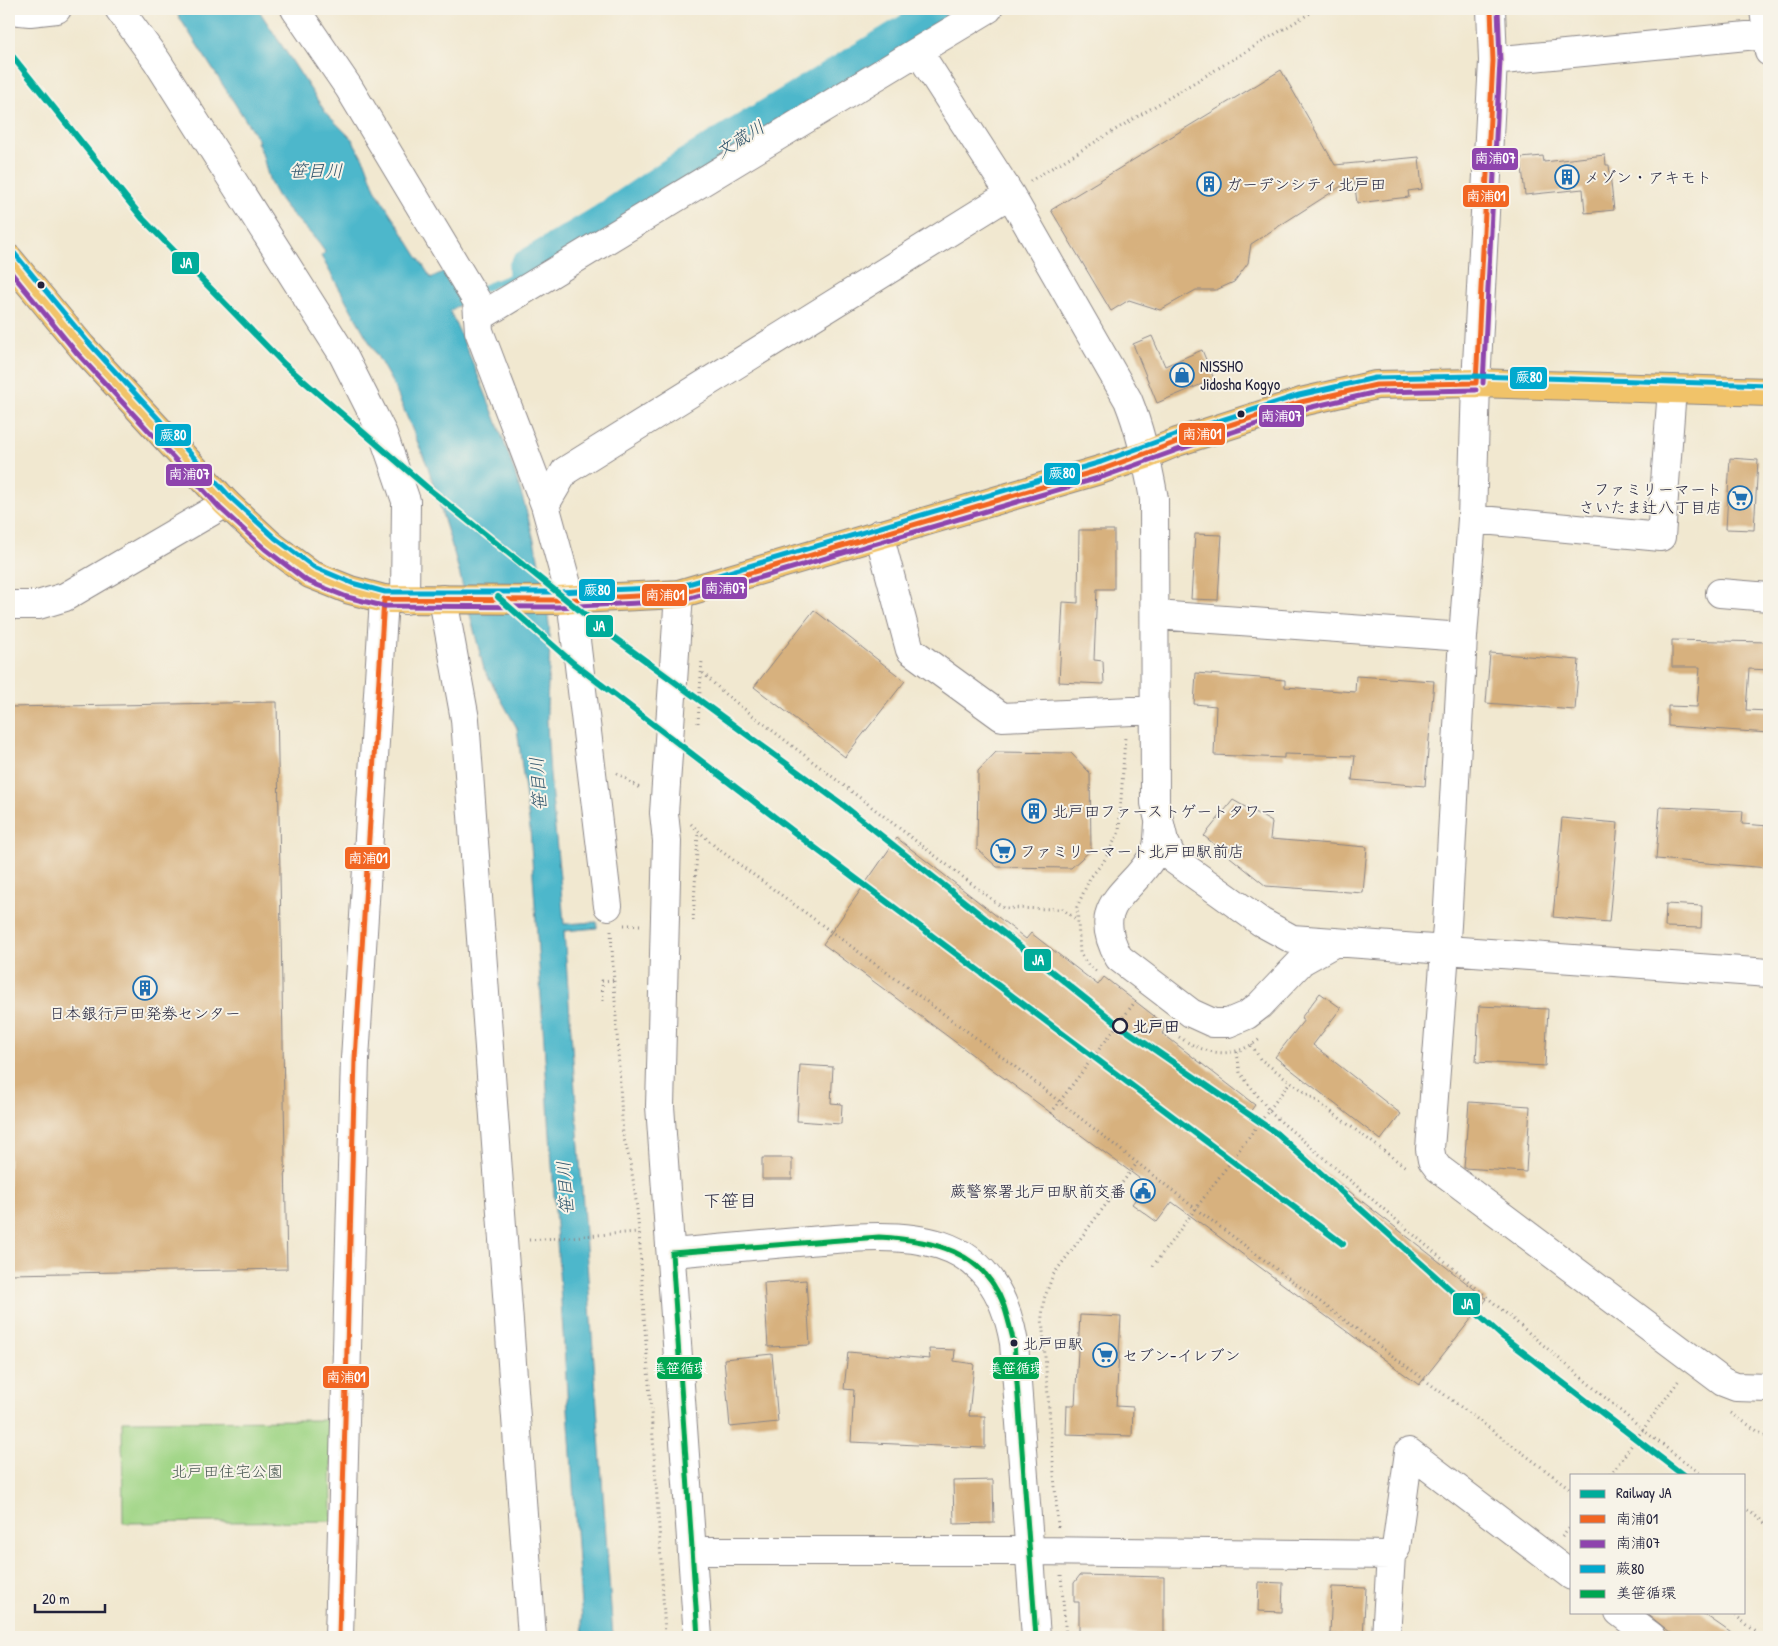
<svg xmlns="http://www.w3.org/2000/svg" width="1778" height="1646" font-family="'Patrick Hand','Klee One',sans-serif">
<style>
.green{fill:#a0d586;stroke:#617c60}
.water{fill:#4db7cb;stroke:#386c83}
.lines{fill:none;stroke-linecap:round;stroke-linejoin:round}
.stream{stroke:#4db7cb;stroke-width:7}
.river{stroke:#4db7cb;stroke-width:42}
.building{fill:#d7b17e}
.minor-casing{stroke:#8a8586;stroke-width:30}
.major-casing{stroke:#8a8586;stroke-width:30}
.path{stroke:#8a8586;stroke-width:3;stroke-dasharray:1 4;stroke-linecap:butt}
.minor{stroke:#fff;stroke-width:28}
.major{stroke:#f1c369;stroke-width:28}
.bus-1-casing{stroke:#f7f3e8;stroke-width:9}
.bus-2-casing{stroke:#f7f3e8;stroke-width:9}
.bus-3-casing{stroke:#f7f3e8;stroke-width:9}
.bus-4-casing{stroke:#f7f3e8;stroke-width:9}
.bus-1{stroke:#f26522;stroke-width:5}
.bus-2{stroke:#8e44ad;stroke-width:5}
.bus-3{stroke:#00a9ce;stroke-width:5}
.bus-4{stroke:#00a651;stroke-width:5}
.rail-1-casing{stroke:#f7f3e8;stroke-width:10}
.rail-1{stroke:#00ac9a;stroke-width:6}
.bus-dot{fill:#22223b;stroke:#f7f3e8;stroke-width:2}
.stop-dot{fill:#f7f3e8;stroke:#22223b;stroke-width:2.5}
.labels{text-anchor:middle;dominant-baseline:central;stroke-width:4;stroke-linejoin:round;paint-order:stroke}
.bus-label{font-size:15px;fill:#22223b;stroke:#f7f3e8;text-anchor:start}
.poi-label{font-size:16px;fill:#22223b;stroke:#f7f3e8;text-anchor:start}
.stop-label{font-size:16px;font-weight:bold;fill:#22223b;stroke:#f7f3e8;text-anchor:start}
.park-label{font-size:16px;fill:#485852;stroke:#f7f3e8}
.water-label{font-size:18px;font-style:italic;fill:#31566d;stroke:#f7f3e8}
.neighbourhood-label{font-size:18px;fill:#22223b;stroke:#f7f3e8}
.line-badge{stroke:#f7f3e8;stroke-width:2}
.badge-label{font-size:14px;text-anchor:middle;font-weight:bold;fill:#fff}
</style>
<rect width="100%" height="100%" fill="#f7f3e8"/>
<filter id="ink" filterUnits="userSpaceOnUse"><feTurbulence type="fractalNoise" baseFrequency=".02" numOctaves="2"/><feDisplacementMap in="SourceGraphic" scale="10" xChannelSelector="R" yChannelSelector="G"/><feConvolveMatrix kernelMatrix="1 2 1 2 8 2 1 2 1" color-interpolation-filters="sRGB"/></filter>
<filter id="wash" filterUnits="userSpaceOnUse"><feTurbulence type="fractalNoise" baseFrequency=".0096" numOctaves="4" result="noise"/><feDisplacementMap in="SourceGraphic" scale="20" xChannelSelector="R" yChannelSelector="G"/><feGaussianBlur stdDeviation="1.12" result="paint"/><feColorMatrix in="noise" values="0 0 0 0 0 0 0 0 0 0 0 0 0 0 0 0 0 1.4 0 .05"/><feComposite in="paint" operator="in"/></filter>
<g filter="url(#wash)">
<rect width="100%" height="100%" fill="#f1e8d0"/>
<path class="green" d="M331,1420L332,1521L123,1523L122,1421Z"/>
<path class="water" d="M174,9H258L326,113L352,139L366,164L375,189L431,278L448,269L465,301L450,311C494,409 534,508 548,615C553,649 546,686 547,721C549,788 559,857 564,924L597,922V928L564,931L613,1637H583L530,829L517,728L484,669L455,556L428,467L394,386L321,256L325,252C310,228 284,212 272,186C265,172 265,155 257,142L259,141Z"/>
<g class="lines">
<path class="stream" d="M476,291L529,270"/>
<path class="river" d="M529,270L606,224L677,176L952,9"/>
</g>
<g id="blocks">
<path class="building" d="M1281,70L1335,165L1419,157L1422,189L1408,191L1409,197L1357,203L1354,178L1251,244L1248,263L1234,282L1216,290H1196L1160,310L1129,300L1111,311L1051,210Z
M1605,155L1606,165H1609L1614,210L1585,213L1583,189L1525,195L1521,158L1543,156L1544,162Z
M1152,336L1165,366L1202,350L1214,379L1157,403L1133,344Z
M1730,458L1758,460L1754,530L1726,529Z
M1079,530H1114V589H1097L1094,660L1103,661L1104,684L1059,682L1063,602L1078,603Z
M1195,534L1222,535L1218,600L1191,599Z
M814,610L905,681L845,757L754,687Z
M1672,640L1769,642V670L1749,669L1746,710L1769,711V733L1668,726V706L1697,707L1700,667H1672Z
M1490,653L1579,660L1575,710L1486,703Z
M1196,673L1285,680V687L1355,692L1356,676L1434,681L1425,786L1352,780L1355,756L1284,754V758L1214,755L1216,706L1194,704Z
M277,702L287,1269L9,1274V707Z
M996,752L1071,753L1090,773L1091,850L1071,868L997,867L977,849L978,771Z
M1233,800L1272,822L1270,839L1367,847L1363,893L1266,886L1204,836Z
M1660,807L1743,811L1742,824L1769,826V868L1656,859Z
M1562,818L1618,823L1609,922L1553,917Z
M897,838L1026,939L1031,933L1098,985L1104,977L1167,1026L1162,1033L1255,1105L1249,1113L1487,1299L1419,1385L1172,1202L1157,1222L1132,1204L1147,1184L823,944Z
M1666,904L1702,906L1701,928L1665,927Z
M1320,993L1341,1008L1313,1045L1401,1114L1381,1140L1275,1057L1304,1020L1301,1018Z
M1479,1006L1548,1009L1545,1066L1476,1062Z
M800,1065L833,1067L831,1103L842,1104L841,1124L797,1121Z
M1469,1102L1530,1106L1526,1172L1464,1168Z
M762,1158H792V1179H762Z
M806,1280L810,1345L768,1347L764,1283Z
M1080,1315L1121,1317L1116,1406L1133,1407L1132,1436L1066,1434L1067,1405H1075Z
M929,1349L955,1350L954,1361L974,1364L969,1416H985V1448L851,1442L854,1390L844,1389L848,1352L930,1359Z
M772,1354L778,1422L730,1427L724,1359Z
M993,1480L994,1523L954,1524L953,1481Z
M1080,1575L1164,1577V1634L1079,1633V1602H1074V1583Z
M1259,1582L1283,1583L1282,1612L1258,1611Z
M1332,1587L1366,1588L1363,1636L1330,1634Z
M1645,1612H1701L1737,1637H1676Z"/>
</g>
</g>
<g filter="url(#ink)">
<use href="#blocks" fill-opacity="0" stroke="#8a8586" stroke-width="1"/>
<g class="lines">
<g class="minor-casing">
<path id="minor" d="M119,9L157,61L342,353L383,434L406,501L405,600
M295,9L349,88L477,301L479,331L545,505L571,599L608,906
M1491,9L1493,61L1476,383L1472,519L1463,637L1447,925L1430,1149L1432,1160L1438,1168L1723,1382L1736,1387L1769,1388
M1764,9L1769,52
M9,10L30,12L57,9
M918,51L988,9
M1493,61L1767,34
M478,318L918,51L1010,194L1128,400C1141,432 1148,465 1154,499L1155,803L1164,841L1173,859L1261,922L1292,939L1769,973
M545,505L565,471L1010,194
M1472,519L1661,537L1672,389
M879,534L910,650L1002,717L1154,710
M1720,593L1769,597
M679,594L664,813L667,841L660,1106L698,1637
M443,599L465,719L532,1637
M9,605H38L65,597L226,503
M1156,615L1463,637
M1159,824C1158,834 1159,846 1154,854C1131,895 1088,902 1119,958L1191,1013L1213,1023H1228L1247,1015L1260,1005L1302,961L1334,943
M672,1253C718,1249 763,1245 809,1241C905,1233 994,1225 1014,1343L1036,1637
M692,1551H1030L1391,1555
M1619,1612L1652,1637
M339,1637L355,1059L384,599
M1386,1637L1391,1555L1396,1548L1409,1452L1572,1576"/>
</g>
<g class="major-casing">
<path id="major" d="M9,259L82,347L226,503L270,544L310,574L350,590L384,599L557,600L679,594L1103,469L1146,455L1177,442L1301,402L1376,385L1476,383L1769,392"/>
</g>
<path class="path" d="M1030,181L1317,9
M703,673L725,694L1003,908L1062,909L1076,919
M698,723L702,660
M617,773L641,789
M691,824L717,848L1009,1062L1196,1209L1572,1490
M693,921L698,833
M624,925H640
M611,931L623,1136C640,1189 640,1260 644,1316C652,1423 660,1530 665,1637
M1096,971L1087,964L1080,953L1077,907L1090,878L1104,861L1119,832L1125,737
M603,1001L602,981L614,980
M1152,1018L1167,1030
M1179,1037C1206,1055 1233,1060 1260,1039
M1252,1045L1260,1059L1407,1168
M1237,1052L1240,1073L1272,1114L1643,1430L1702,1475
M1051,1113L1134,1003
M529,1240L638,1232
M1153,1266L1290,1082
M1731,1413L1769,1439
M1610,1475L1679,1380
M1744,1507L1766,1524
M1058,1527L1042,1317L1044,1299L1053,1275L1137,1163
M1562,1537L1572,1525
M1061,1575L1066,1637
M1731,1612L1761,1636"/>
<use href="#minor" class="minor"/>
<use href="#major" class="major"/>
<g class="bus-1-casing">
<path id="bus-1" d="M1476,383L1493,61L1491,9
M384,599L557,600L679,594L1103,469L1177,442L1301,402L1376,385L1476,383
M339,1637L355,1059L384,599"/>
</g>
<g class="bus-2-casing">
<path id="bus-2" d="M9,270L76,352L220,508L265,549L307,581L347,597L383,606L557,607L680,601L1105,476L1180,449L1303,409L1377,392L1476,390
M1483,383L1500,61L1498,9"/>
</g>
<g class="bus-3-casing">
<path id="bus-3" d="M15,254L88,342L231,498L275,538L314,567L352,583L385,592H557L678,587L1101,462L1175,435L1299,395L1375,378L1476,376L1769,385"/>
</g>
<g class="bus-4-casing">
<path id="bus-4" d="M698,1637L672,1253L879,1237C931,1240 984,1250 1004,1306C1008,1318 1011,1331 1014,1343L1036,1637"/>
</g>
<use href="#bus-1" class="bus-1"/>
<use href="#bus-2" class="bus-2"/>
<use href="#bus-3" class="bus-3"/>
<use href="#bus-4" class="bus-4"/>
<g class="rail-1-casing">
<path id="rail-1" d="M9,52L143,219L284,364L430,490L609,634L843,805L1120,1026L1276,1133L1502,1336L1683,1475
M498,597L573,663L815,848L1343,1244"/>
</g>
<use href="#rail-1" class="rail-1"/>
</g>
</g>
<defs>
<g id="building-ring" transform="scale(1.25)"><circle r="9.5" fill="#f7f3e8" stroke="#1f6fb2" stroke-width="1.5"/><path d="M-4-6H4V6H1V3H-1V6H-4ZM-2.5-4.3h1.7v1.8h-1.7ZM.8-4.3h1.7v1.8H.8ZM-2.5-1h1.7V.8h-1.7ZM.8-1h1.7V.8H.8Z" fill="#1f6fb2"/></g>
<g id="shop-ring" transform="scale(1.25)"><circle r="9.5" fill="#f7f3e8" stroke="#1f6fb2" stroke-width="1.5"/><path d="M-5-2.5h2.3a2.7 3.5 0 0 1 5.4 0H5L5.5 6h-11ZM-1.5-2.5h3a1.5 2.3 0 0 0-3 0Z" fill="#1f6fb2"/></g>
<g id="supermarket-ring" transform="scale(1.25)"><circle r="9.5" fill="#f7f3e8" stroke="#1f6fb2" stroke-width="1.5"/><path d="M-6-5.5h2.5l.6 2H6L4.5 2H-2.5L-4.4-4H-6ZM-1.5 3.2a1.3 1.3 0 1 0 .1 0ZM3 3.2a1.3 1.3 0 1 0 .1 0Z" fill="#1f6fb2"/></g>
<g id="civic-ring" transform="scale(1.25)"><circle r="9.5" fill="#f7f3e8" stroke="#1f6fb2" stroke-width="1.5"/><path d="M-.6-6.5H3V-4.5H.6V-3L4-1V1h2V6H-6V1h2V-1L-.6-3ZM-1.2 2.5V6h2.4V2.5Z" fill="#1f6fb2"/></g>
</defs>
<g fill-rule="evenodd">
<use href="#building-ring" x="1567" y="177"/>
<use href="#building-ring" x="1209" y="184"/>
<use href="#shop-ring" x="1182" y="375"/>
<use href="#supermarket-ring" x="1740" y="498"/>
<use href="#building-ring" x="1034" y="811"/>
<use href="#supermarket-ring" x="1003" y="851"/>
<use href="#building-ring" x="145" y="988"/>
<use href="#civic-ring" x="1143" y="1191"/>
<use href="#supermarket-ring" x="1105" y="1355"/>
</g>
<g class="bus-dot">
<circle cx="41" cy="285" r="4.5"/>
<circle cx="1241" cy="414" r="4.5"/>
<circle cx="1014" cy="1343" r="4.5"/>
</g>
<circle class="stop-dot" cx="1120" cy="1026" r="7"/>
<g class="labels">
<g class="bus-label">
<text x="1023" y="1343">北戸田駅</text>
</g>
<g class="poi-label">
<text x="1584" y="177">メゾン・アキモト</text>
<text x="1226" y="184">ガーデンシティ北戸田</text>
<text x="1200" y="366">NISSHO<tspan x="1200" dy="18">Jidosha Kogyo</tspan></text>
<text x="1722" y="489" text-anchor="end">ファミリーマート<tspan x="1722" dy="18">さいたま辻八丁目店</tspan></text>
<text x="1052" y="811">北戸田ファーストゲートタワー</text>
<text x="1020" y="851">ファミリーマート北戸田駅前店</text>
<text x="145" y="1013" text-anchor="middle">日本銀行戸田発券センター</text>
<text x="1126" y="1191" text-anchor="end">蕨警察署北戸田駅前交番</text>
<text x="1122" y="1355">セブン-イレブン</text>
</g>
<g class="stop-label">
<text x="1132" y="1026">北戸田</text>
</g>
<g class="park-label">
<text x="227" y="1471">北戸田住宅公園</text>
</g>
<g class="water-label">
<text transform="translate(740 139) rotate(-32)">文蔵川</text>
<text x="316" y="170">笹目川</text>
<text transform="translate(538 784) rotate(-94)">笹目川</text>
<text transform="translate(565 1188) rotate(-94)">笹目川</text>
</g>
<g class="neighbourhood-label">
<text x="730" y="1200">下笹目</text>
</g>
</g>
<g class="line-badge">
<rect x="1471" y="147" width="48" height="24" rx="5" fill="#8e44ad"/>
<rect x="1462" y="184" width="48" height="24" rx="5" fill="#f26522"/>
<rect x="171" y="251" width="29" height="24" rx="5" fill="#00ac9a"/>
<rect x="1509" y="366" width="39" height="24" rx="5" fill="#00a9ce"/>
<rect x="1258" y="404" width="47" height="24" rx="5" fill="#8e44ad"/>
<rect x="1178" y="422" width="48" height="24" rx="5" fill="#f26522"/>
<rect x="154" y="423" width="38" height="24" rx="5" fill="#00a9ce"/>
<rect x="1043" y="462" width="38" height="24" rx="5" fill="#00a9ce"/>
<rect x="165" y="463" width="48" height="24" rx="5" fill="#8e44ad"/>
<rect x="701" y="576" width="47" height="24" rx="5" fill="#8e44ad"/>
<rect x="578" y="578" width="38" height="24" rx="5" fill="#00a9ce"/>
<rect x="641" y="583" width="47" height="24" rx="5" fill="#f26522"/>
<rect x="585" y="614" width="29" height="24" rx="5" fill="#00ac9a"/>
<rect x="344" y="846" width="47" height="24" rx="5" fill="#f26522"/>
<rect x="1023" y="948" width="29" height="24" rx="5" fill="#00ac9a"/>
<rect x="1452" y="1292" width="29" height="24" rx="5" fill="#00ac9a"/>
<rect x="656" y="1356" width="47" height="24" rx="5" fill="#00a651"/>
<rect x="992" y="1356" width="48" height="24" rx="5" fill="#00a651"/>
<rect x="322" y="1365" width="48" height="24" rx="5" fill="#f26522"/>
</g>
<g class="badge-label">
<text x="1495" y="163">南浦07</text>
<text x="1486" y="201">南浦01</text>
<text x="186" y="268">JA</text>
<text x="1529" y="382">蕨80</text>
<text x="1281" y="421">南浦07</text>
<text x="1202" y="439">南浦01</text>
<text x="173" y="440">蕨80</text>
<text x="1062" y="478">蕨80</text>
<text x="189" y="479">南浦07</text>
<text x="725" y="593">南浦07</text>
<text x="597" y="595">蕨80</text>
<text x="665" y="600">南浦01</text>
<text x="599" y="631">JA</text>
<text x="368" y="863">南浦01</text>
<text x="1038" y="965">JA</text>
<text x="1467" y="1309">JA</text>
<text x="680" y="1373">美笹循環</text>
<text x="1016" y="1373">美笹循環</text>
<text x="346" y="1382">南浦01</text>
</g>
<rect width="1778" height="1646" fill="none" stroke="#f7f3e8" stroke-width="30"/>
<rect x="1570" y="1474" width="175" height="140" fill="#f7f3e8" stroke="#a29fa3"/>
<rect x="1580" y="1490" width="25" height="8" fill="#00ac9a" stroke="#a29fa3"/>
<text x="1616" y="1498" font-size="15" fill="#22223b">Railway JA</text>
<rect x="1580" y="1515" width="25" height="8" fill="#f26522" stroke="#a29fa3"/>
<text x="1616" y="1524" font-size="15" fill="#22223b">南浦01</text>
<rect x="1580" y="1540" width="25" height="8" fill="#8e44ad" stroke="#a29fa3"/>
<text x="1616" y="1548" font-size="15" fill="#22223b">南浦07</text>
<rect x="1580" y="1565" width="25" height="8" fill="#00a9ce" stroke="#a29fa3"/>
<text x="1616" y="1574" font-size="15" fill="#22223b">蕨80</text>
<rect x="1580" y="1590" width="25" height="8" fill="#00a651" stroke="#a29fa3"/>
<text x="1616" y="1598" font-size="15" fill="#22223b">美笹循環</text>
<path d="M35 1604v8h70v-8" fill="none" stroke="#22223b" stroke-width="2.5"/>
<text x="42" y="1604" font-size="15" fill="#22223b" stroke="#f7f3e8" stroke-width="4" paint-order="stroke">20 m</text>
</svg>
